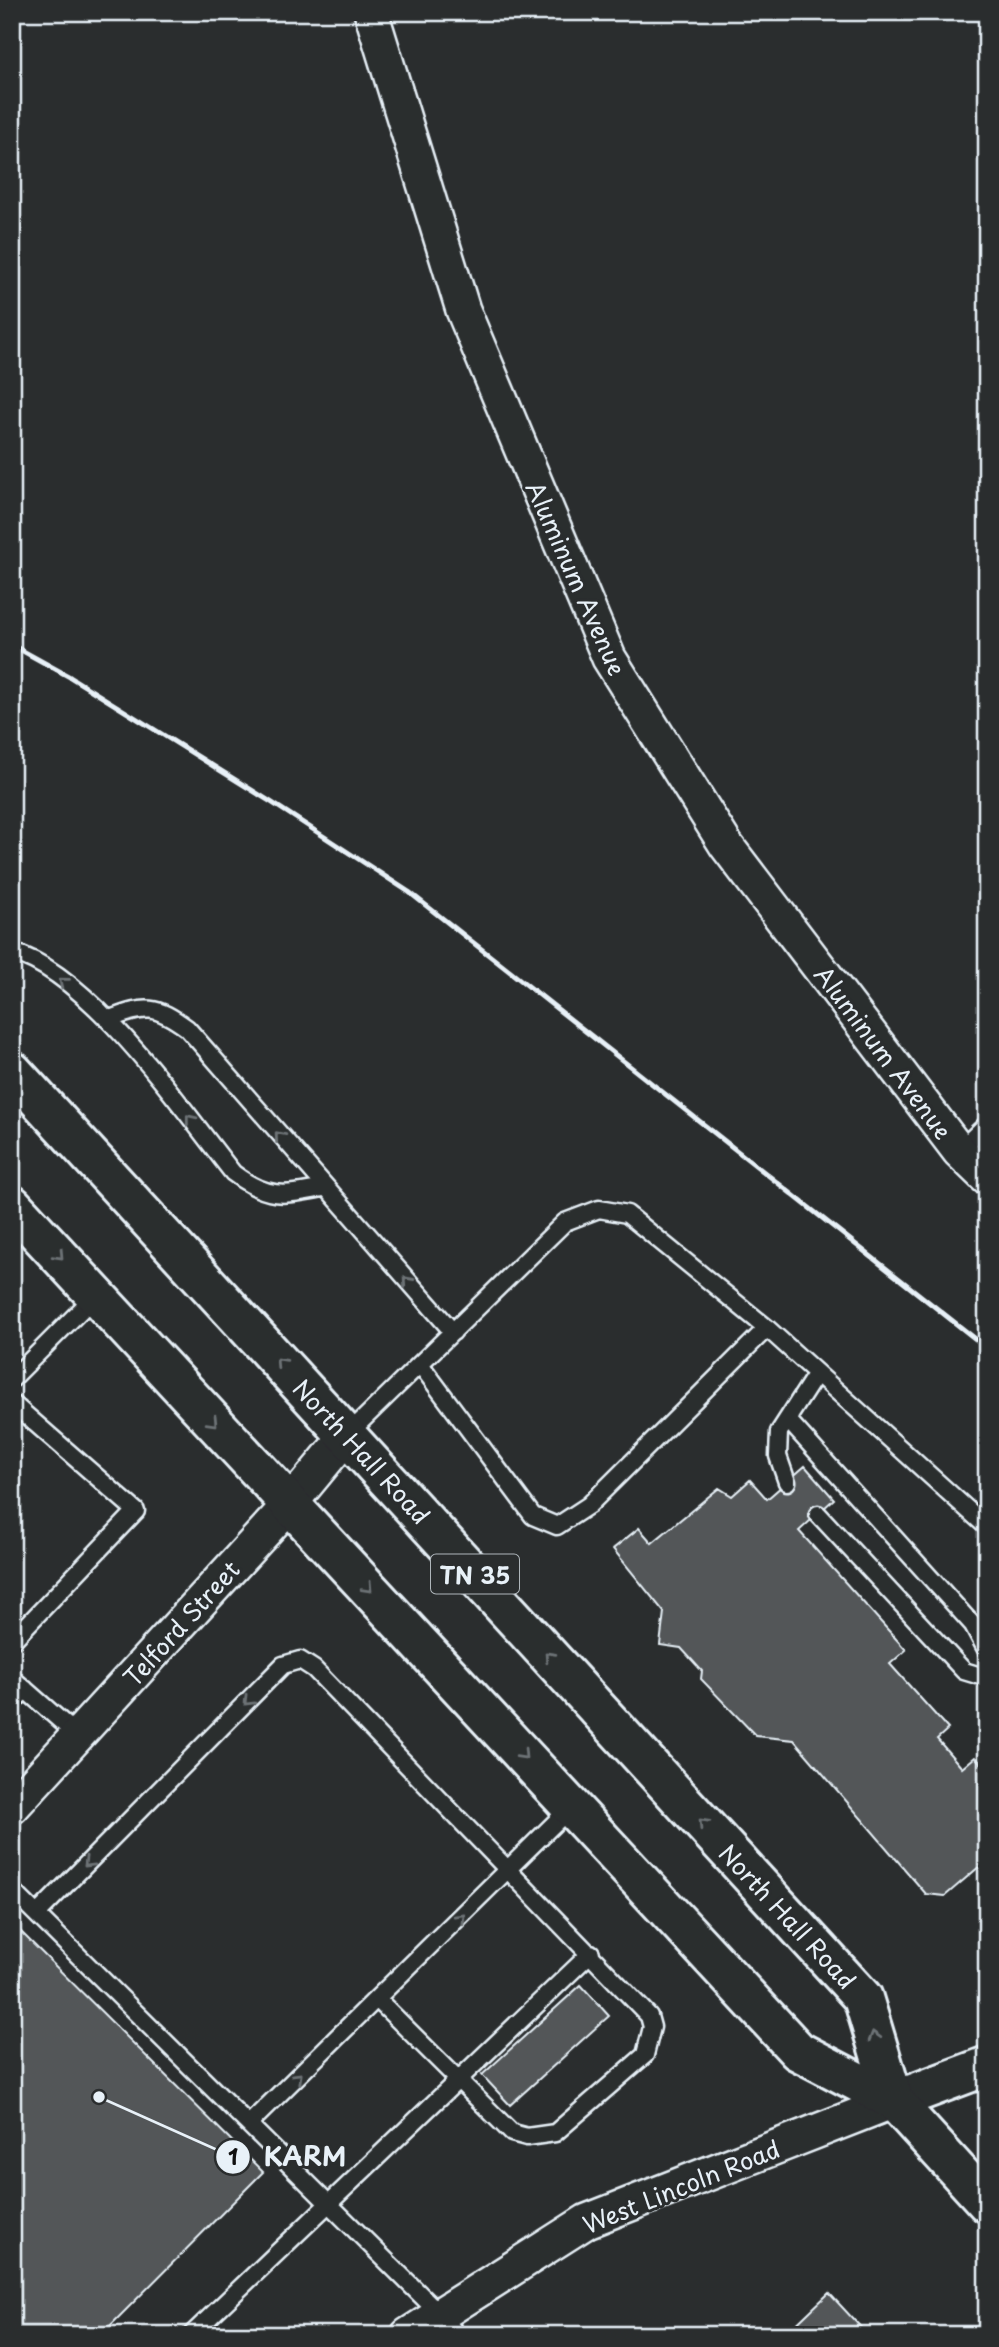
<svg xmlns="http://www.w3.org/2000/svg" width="999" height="2347" font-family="'Playpen Sans',sans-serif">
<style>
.building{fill:#535759;stroke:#e8f1f8;stroke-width:2}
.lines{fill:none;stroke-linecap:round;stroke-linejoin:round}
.lane-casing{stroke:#e8f1f8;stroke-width:21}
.street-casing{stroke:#e8f1f8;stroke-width:38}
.secondary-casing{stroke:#e8f1f8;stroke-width:44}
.primary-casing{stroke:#e8f1f8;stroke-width:44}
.lane{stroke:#2a2d2e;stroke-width:16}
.street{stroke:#2a2d2e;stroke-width:33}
.secondary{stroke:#2a2d2e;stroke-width:38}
.primary{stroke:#2a2d2e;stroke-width:38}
.rail{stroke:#e8f1f8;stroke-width:5}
.oneway{stroke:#6c7275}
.labels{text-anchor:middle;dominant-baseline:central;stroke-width:6;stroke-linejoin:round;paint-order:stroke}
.shield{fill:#2a2d2e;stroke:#afb6bb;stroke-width:2}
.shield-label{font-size:23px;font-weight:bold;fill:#e8f1f8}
.street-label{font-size:24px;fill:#e8f1f8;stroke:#2a2d2e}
.leader{fill:none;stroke:#e8f1f8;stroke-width:2.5}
.callout-dot{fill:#e8f1f8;stroke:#2a2d2e;stroke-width:2.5}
.mark-label{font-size:21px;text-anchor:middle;font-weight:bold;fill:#111}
.callout-label{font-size:26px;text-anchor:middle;font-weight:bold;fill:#e8f1f8;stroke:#2a2d2e;stroke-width:6;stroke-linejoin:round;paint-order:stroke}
</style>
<rect width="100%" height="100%" fill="#2a2d2e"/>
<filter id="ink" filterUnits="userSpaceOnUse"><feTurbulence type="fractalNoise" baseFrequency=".0143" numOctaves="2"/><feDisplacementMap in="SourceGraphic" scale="14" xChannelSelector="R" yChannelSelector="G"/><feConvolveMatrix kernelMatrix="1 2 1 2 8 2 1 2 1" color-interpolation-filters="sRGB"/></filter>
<g filter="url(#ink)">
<path class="building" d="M805,1466L834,1499L799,1531L906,1650L890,1664L948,1729L937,1739L962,1768L975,1757L987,1769V1860L945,1896L926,1894L794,1740L756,1736L701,1679L702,1671L681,1648L660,1645L664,1612L613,1549L639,1528L652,1543L719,1488L732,1496L750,1480L767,1499Z
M12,1923L263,2172L101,2335H12Z
M581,1985L609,2016L510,2105L482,2075Z
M829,2293L868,2335H785Z"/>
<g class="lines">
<g class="lane-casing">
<path id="lane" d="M12,952C90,973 182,1109 233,1173C267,1199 283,1196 323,1188
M110,1019C147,1005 155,1005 187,1028L453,1332
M959,1151L987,1124
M420,1364L533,1516L557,1526L589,1505L767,1328
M12,1379L96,1295
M12,1403L136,1511L12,1641
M788,1420L973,1625L987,1651
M347,1435L565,1222L599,1209L627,1214L767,1328L987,1527
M787,1482L778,1456L779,1432L817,1373
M818,1514L964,1671L987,1678
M12,1678L78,1736
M12,1704L25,1689
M12,1890L440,2314L457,2335
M37,1914L283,1665L300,1660L314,1669L649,2016L652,2027L645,2055L555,2133L527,2137L512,2133L378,2000
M249,2124L571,1807
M191,2335L591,1953"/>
</g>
<g class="street-casing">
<path id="street" d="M371,12L463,310L609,658L726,845L959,1151L987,1178
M12,1807L290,1504L347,1435
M408,2335L587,2221L894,2101"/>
</g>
<g class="secondary-casing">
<path id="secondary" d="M894,2101L987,2066"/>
</g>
<g class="primary-casing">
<path id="primary" d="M12,1071L863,1998L894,2101
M12,1205L798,2051L894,2101L987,2203"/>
</g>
<use href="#lane" class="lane"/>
<use href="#street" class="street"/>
<use href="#secondary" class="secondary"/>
<use href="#primary" class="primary"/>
<path class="rail" d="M12,645L70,677L271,802L409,892L987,1348"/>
</g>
<defs><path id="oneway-chevron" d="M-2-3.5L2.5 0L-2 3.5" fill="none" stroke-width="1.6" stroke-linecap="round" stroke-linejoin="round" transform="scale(1.75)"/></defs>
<g class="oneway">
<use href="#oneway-chevron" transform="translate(63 982) rotate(-141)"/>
<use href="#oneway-chevron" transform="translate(190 1119) rotate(-129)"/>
<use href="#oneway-chevron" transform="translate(279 1136) rotate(-131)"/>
<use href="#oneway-chevron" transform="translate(59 1255) rotate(47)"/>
<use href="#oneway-chevron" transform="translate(407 1281) rotate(-132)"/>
<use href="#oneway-chevron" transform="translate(280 1362) rotate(-133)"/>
<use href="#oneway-chevron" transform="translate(213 1422) rotate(47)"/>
<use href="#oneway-chevron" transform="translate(368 1588) rotate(47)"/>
<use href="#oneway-chevron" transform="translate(549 1656) rotate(-133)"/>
<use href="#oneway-chevron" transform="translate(248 1701) rotate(135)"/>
<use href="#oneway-chevron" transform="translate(523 1755) rotate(47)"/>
<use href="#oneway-chevron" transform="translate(703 1823) rotate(-133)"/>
<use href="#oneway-chevron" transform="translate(88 1863) rotate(135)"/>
<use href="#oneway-chevron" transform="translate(461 1918) rotate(-45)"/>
<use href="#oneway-chevron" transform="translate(874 2036) rotate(-106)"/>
<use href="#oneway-chevron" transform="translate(298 2077) rotate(-44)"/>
</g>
</g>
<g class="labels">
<rect class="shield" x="431" y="1554.5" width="88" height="39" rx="5"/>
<g class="shield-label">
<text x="475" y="1574">TN 35</text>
</g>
<g class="street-label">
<text transform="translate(577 578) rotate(66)">Aluminum Avenue</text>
<text transform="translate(884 1052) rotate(53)">Aluminum Avenue</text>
<text transform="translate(362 1451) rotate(47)">North Hall Road</text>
<text transform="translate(181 1623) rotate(-48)">Telford Street</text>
<text transform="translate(788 1916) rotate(47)">North Hall Road</text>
<text transform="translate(681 2186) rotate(-22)">West Lincoln Road</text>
</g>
</g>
<path class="leader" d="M99 2097L233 2157"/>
<g class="callout-dot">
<circle cx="99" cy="2097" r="7"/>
<circle cx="233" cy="2157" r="18"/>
</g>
<g class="mark-label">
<text x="233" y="2165">1</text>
</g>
<g class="callout-label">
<text x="305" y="2166">KARM</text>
</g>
<rect width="999" height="2347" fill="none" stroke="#2a2d2e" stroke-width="42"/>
<rect x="21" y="21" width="957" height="2305" fill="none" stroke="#e8f1f8" stroke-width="2.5" filter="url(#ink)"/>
</svg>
